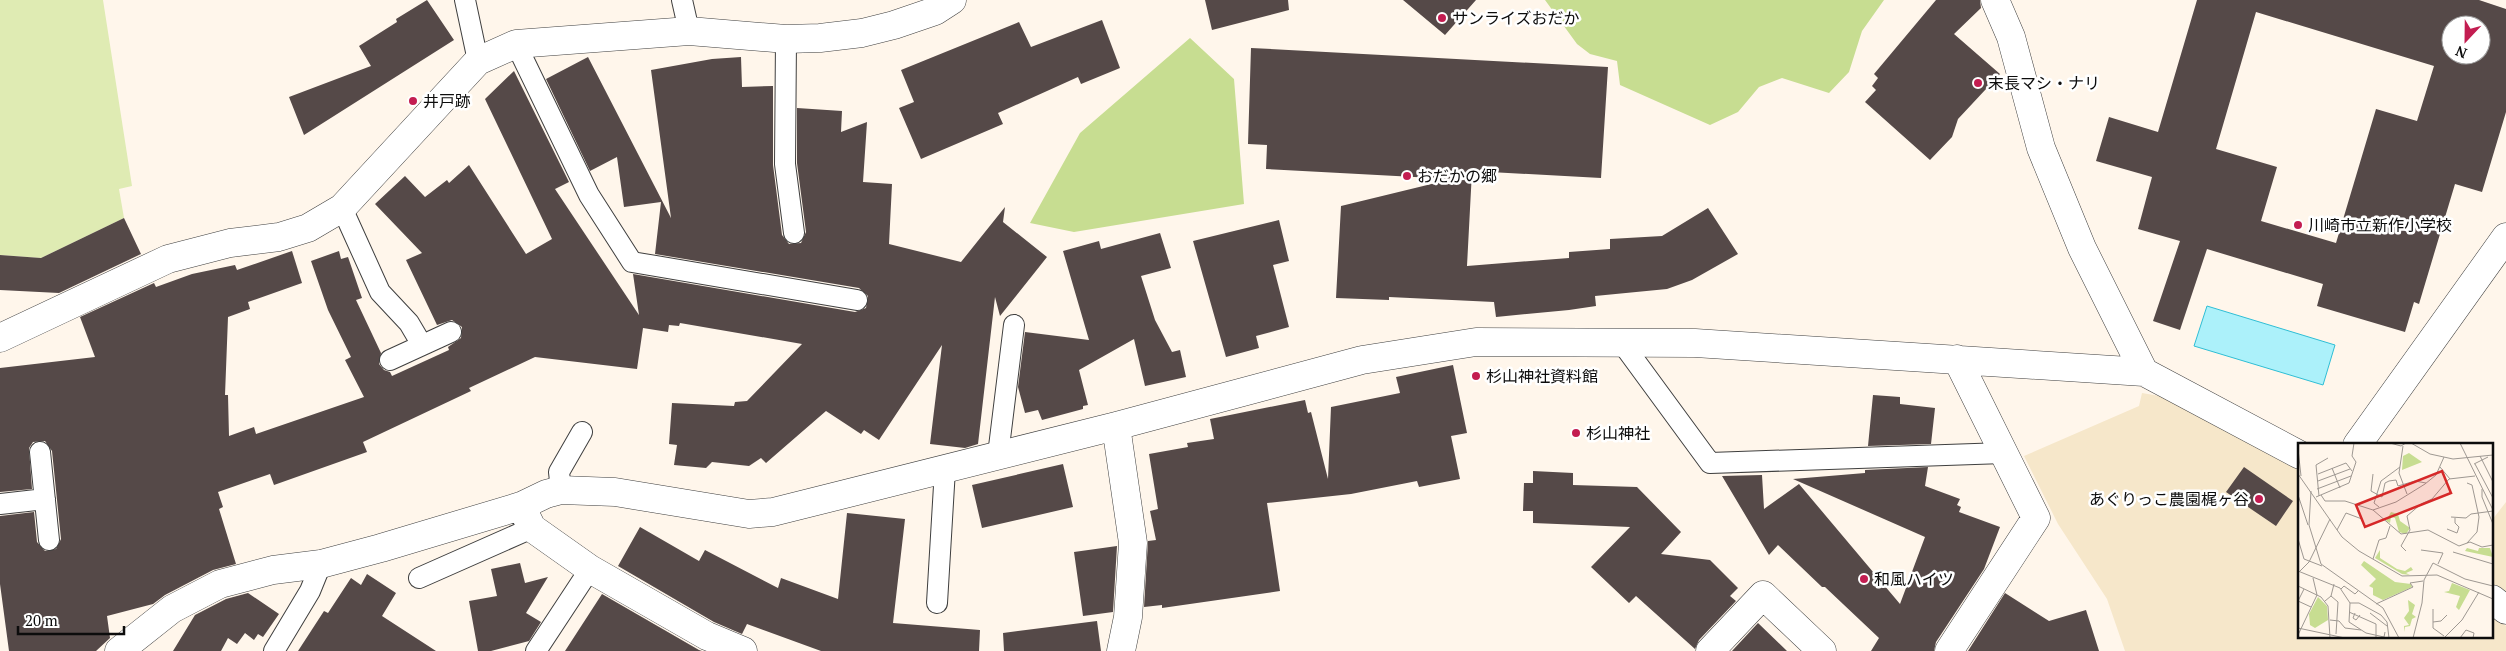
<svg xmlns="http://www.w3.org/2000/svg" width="2506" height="651" font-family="'PT Serif','Noto Sans JP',serif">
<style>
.farmland{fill:#f6e7ca}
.green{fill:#dfebb3}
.forest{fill:#c7dd91}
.water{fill:#acf1fa;stroke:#2fbed5}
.building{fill:#554948;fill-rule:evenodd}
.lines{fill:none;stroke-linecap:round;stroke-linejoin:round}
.lane-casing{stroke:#3f3f3f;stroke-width:22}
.street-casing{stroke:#3f3f3f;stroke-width:29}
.lane{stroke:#fff;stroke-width:20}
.street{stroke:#fff;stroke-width:28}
.poi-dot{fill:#c31d51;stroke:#fff;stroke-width:2}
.labels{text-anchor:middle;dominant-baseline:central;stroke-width:5;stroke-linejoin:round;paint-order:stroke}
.poi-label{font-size:16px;fill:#0c0c0c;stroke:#fff;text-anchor:start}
.inset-road{fill:none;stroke:#9e9892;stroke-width:1}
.view{fill:#d62828;fill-opacity:0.15;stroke:#d62828;stroke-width:2.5}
.inset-edge{fill:none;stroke:#0c0c0c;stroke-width:2.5}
</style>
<rect width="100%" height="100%" fill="#fff6eb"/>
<path class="farmland" d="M2142,393L2165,397L2300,468V637H2492V616L2506,626V651H2125L2107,599L2058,524L2024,456L2139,406Z
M2506,502V600L2492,589V520Z"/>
<path class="green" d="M0,0H103L132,186L119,189L124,218L41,258L0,255Z"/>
<path class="forest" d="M1545,0H1884L1862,31L1849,72L1829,93L1782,78L1759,87L1738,112L1710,125L1620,85L1617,61L1590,54L1577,44Z
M1190,38L1234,79L1244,204L1074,232L1030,223L1080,133Z"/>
<path class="water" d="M2207,306L2335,345L2323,385L2194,346Z"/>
<path class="building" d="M427,0L454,40L304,135L289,97L371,66L359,46L397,22L396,19Z
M1205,0H1288L1289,10L1212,30Z
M1403,0H1476L1445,35Z
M1936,0H1980L1981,8L1954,34L2000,74L1958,119L1952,137L1930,160L1865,102L1876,90L1872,86L1878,78L1874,74Z
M2197,0H2479L2506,9V112L2482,192L2455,184L2419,304L2414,302L2405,332L2317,306L2323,284L2207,249L2180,330L2153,321L2180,241L2138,229L2152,177L2096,161L2109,117L2158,132ZM2256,12L2434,66L2417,121L2376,109L2336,243L2261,221L2277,167L2216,149ZM2451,25H2481V55H2451Z
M1102,20L1120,68L1081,84L1078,77L998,113L1003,124L921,159L899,108L914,102L901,70L1019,22L1031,47Z
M1251,48L1608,67L1601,178L1472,171L1467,266L1569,258V252L1610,249V239L1662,236L1708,208L1738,254L1692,280L1667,289L1595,296L1596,306L1569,310L1496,317L1494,302L1389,297V300L1336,298L1341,206L1452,179L1266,169L1267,145L1248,144Z
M588,57L671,218L651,70L712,59L741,57L742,87L773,86V165L782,235L789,244L801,243L806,232L797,163V108L842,111L841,132L867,122L863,182L892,184L889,244L961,262L1005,207L1003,222L1047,257L1000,316L995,297L978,444L965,448L930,444L942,345L879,440L864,430L861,434L826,411L766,463L761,458L749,466L712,462L706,468L674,465L677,445L669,444L672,403L734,406L735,402L747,401L802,344L680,323L679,326L669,325L668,332L643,328L637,369L535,357L469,388L471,391L363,442L367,452L274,485L270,474L218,492L223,507L219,509L236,564L213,570L165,595L153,604L107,616L110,638L96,651H9L0,584V516L34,512L37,542L45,551L56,549L61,539L52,451L45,441L33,442L29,448L32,489L0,492V368L95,357L80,317L154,283L156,287L192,274L235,265L237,270L292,251L302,283L248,302L250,309L228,317L225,395H228L229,436L254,427L256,434L364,397L345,360L351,357L328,310L311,261L339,251L341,259L348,257L362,298L356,300L381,353L379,364L384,370L390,372L392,376L449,350L448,347L461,338L462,327L452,320L437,325L406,260L422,253L375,204L405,176L425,197L447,180L449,183L469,165L526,254L552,239L485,99L514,71L569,182L555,189L639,315L633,274L855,312L866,308L868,296L859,288L655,254L661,202L624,207L617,157L590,171L546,79Z
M124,218L141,254L59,293L0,290V255L41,258Z
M1279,220L1289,261L1273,265L1289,327L1256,336L1259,348L1226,357L1193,241Z
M1160,233L1171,268L1141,276L1155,320L1172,352L1180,350L1186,377L1145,386L1134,339L1079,370L1088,405L1083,406V409L1042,420L1038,410L1025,413L1018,387L1025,332L1089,340L1063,251L1099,241L1101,249Z
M1453,365L1467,433L1451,436L1460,479L1419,487L1417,481L1351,494L1267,503L1280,591L1162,608V605L1144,607L1148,541L1156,540L1150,511L1158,509L1149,454L1188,447L1187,443L1214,439L1210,419L1305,400L1308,413L1311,412L1328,479L1331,407L1400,393L1396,377Z
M1873,395L1900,397V404L1935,408L1931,444L1868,446Z
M1063,464L1073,507L982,528L972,485Z
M1928,467L1925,486L1960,499L1957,505L1961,507L1959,512L2000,527L1984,569L1936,642L1934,651H1871L1879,638L1825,587H1822L1778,545L1769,555L1722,476L1762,475L1764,509L1799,484L1900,604L1925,537L1793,479L1865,473V470Z
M2244,467L2293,501L2276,526L2226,492Z
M1533,471L1573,473V485L1637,487L1681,532L1661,554L1710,560L1738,588L1730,596L1736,601L1699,640L1695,649L1636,596L1629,603L1591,567L1630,527L1533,523V511H1523L1524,483H1533Z
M847,513L905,519L893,623L980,630L979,651H821L747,624L742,634L714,622L618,566L640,527L699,561L705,550L778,588L781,578L838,599Z
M1117,546L1113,612L1083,616L1074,552Z
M520,563L525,583L548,577L526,613L541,622L529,641L491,651H478L469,601L497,596L491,569Z
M367,574L396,593L382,616L436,651H298L324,611L328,613L351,578L361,585Z
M248,593L279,614L263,637L258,634L254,640L245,633L237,644L228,638L221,651H173L195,615L226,599Z
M2005,593L2049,621L2086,610L2099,651H1968Z
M602,594L699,650L702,651H565Z
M1097,621L1101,651H1004L1003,633Z
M1758,623L1787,651H1732Z"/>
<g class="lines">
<g class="lane-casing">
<path id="lane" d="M465,0L478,61
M682,0L689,31
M786,39L785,164L794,233
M516,44L589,195L632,262L857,300
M342,208L380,292L409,323L422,345
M1622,343L1710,463L2004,453
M390,360L451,332
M40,452L49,540
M998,455L1014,325
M561,490L559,472L582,432
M0,504L45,499
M419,578L532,528
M937,603L945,469
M274,651L310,591L321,564
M536,651L590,569"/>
</g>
<g class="street-casing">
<path id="street" d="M1995,0L2011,37L2041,148L2082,248L2144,372
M0,338L168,259L230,243L279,237L308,228L342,208L478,61L516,44L689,31L786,39L820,38L862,33L894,25L935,11L952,0
M1116,426L1133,543L1128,617L1121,651
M2357,445L2506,237
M521,506L532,528L590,569L707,636L743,651
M2492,599L2506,610
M119,651L172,609L220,584L273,570L321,564L381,548L521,506L546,494L561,490L615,492L749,514L773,512L1116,426L1362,360L1476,342L1695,343L2144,372L2300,455
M1710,651L1763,595L1822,651
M1949,651L2036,518L1957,359"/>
</g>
<use href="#lane" class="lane"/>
<use href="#street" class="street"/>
</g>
<g class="poi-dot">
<circle cx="1442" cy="18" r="5"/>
<circle cx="1978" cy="83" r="5"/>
<circle cx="413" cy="101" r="5"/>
<circle cx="1407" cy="176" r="5"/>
<circle cx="2298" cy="225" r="5"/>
<circle cx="1476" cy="376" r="5"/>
<circle cx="1576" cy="433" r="5"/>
<circle cx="2259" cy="499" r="5"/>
<circle cx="1864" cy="579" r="5"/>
</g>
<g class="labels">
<g class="poi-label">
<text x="1452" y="18">サンライズおだか</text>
<text x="1988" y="83">末長マシ・ナリ</text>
<text x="423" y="101">井戸跡</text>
<text x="1417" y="176">おだかの郷</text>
<text x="2308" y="225">川崎市立新作小学校</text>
<text x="1486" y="376">杉山神社資料館</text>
<text x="1586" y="433">杉山神社</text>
<text x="2249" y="499" text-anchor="end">あぐりっこ農園梶ヶ谷</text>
<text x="1874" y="579">和風ハイツ</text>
</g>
</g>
<g transform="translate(2298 443)">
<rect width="195" height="195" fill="#fff6eb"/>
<path d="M111,10L124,19L104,27L105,13ZM93,69L100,71L102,78L112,85L108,91L101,89L97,75L93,74L92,80L88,78ZM169,105L180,108L181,105H192L195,114L167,108ZM82,107V115L99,126L107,128L113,124L115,127L108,130L112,132L104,131L77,115ZM66,118L97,139L113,141L114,144L85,157L75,152V145L71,143L78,136L63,122ZM154,140L172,147L161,167L158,164L162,153L146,149L151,148ZM20,154L29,163L30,177L17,185L12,182L11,171ZM110,157L117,162L114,171L118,174L114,176L112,183L107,184L106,189V183L111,182L106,175L111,168Z" fill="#c7dd91"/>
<path class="inset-road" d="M92,0L103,3L108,0M113,0L132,11L155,16L195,12M162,0L195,67M105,3L101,30L109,51M0,6L3,33M182,13L195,39M176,21L190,14M177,21L195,55M142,24L152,36M34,25L42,45M0,31L44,94L61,108L104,133L139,132L195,156M20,31L48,20L54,28M75,31L73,48L84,54L87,40L91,38L98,37L100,43L117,38L128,40M20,38L52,26M169,40L174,42L181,74L179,89L169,100M19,46L53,33M184,46V54L195,81M13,48L11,82L23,121L85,165L101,195M0,52L10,82M23,52L27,58H47L75,67L98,59L127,41L138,32L146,14M21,53L18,22L30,15M18,54L51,40L58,19L54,13L56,0M81,64L76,60L83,38L102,24M75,67L103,91L130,87L161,103L172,99L184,104L195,102M153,74L168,75L173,71L195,68M149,86L159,90L161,84L157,80V75M39,87L48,70L64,76M0,96L6,116L24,123M123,107L145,110L140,121M108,108L103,103L112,87L109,73L123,61L134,56L151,36L177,33M155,109L195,121M75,116L81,97L88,95L92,83M0,128L42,145L52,160L51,179L68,190L86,194L87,189M0,130L11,119L32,76M0,143L23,154L30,163L32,195M6,146L0,158L13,164M43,146L46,143L57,151L60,148M33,153L40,159L38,191M27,158L33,153L36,141M52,160H61L83,172L89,179L91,195M78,161L115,144L112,140L125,138M135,166V185L146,193M51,169L78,181V195M57,170L55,175L58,177L62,172M72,170L89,183M32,177L41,178L47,185L63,187M135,179L143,178L149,172M0,185L47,195M0,192L19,152L15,135M115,195L124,160L126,137L135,120L167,136L195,143M146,195L164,177L181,149M162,195L168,187L176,190L175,195"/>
<path class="view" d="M144,28L153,50L67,84L58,62Z"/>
<rect width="195" height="195" class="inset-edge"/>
</g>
<g transform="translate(2466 40) rotate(202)"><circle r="24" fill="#ffffff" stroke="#9e9e9e"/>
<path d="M0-4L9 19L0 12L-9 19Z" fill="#c31d51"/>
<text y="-8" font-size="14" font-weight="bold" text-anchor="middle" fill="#0c0c0c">N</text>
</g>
<path d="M18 626v8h106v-8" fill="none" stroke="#0c0c0c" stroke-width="2.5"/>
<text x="25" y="626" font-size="15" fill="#0c0c0c" stroke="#ffffff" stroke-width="4" paint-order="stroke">20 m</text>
</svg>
